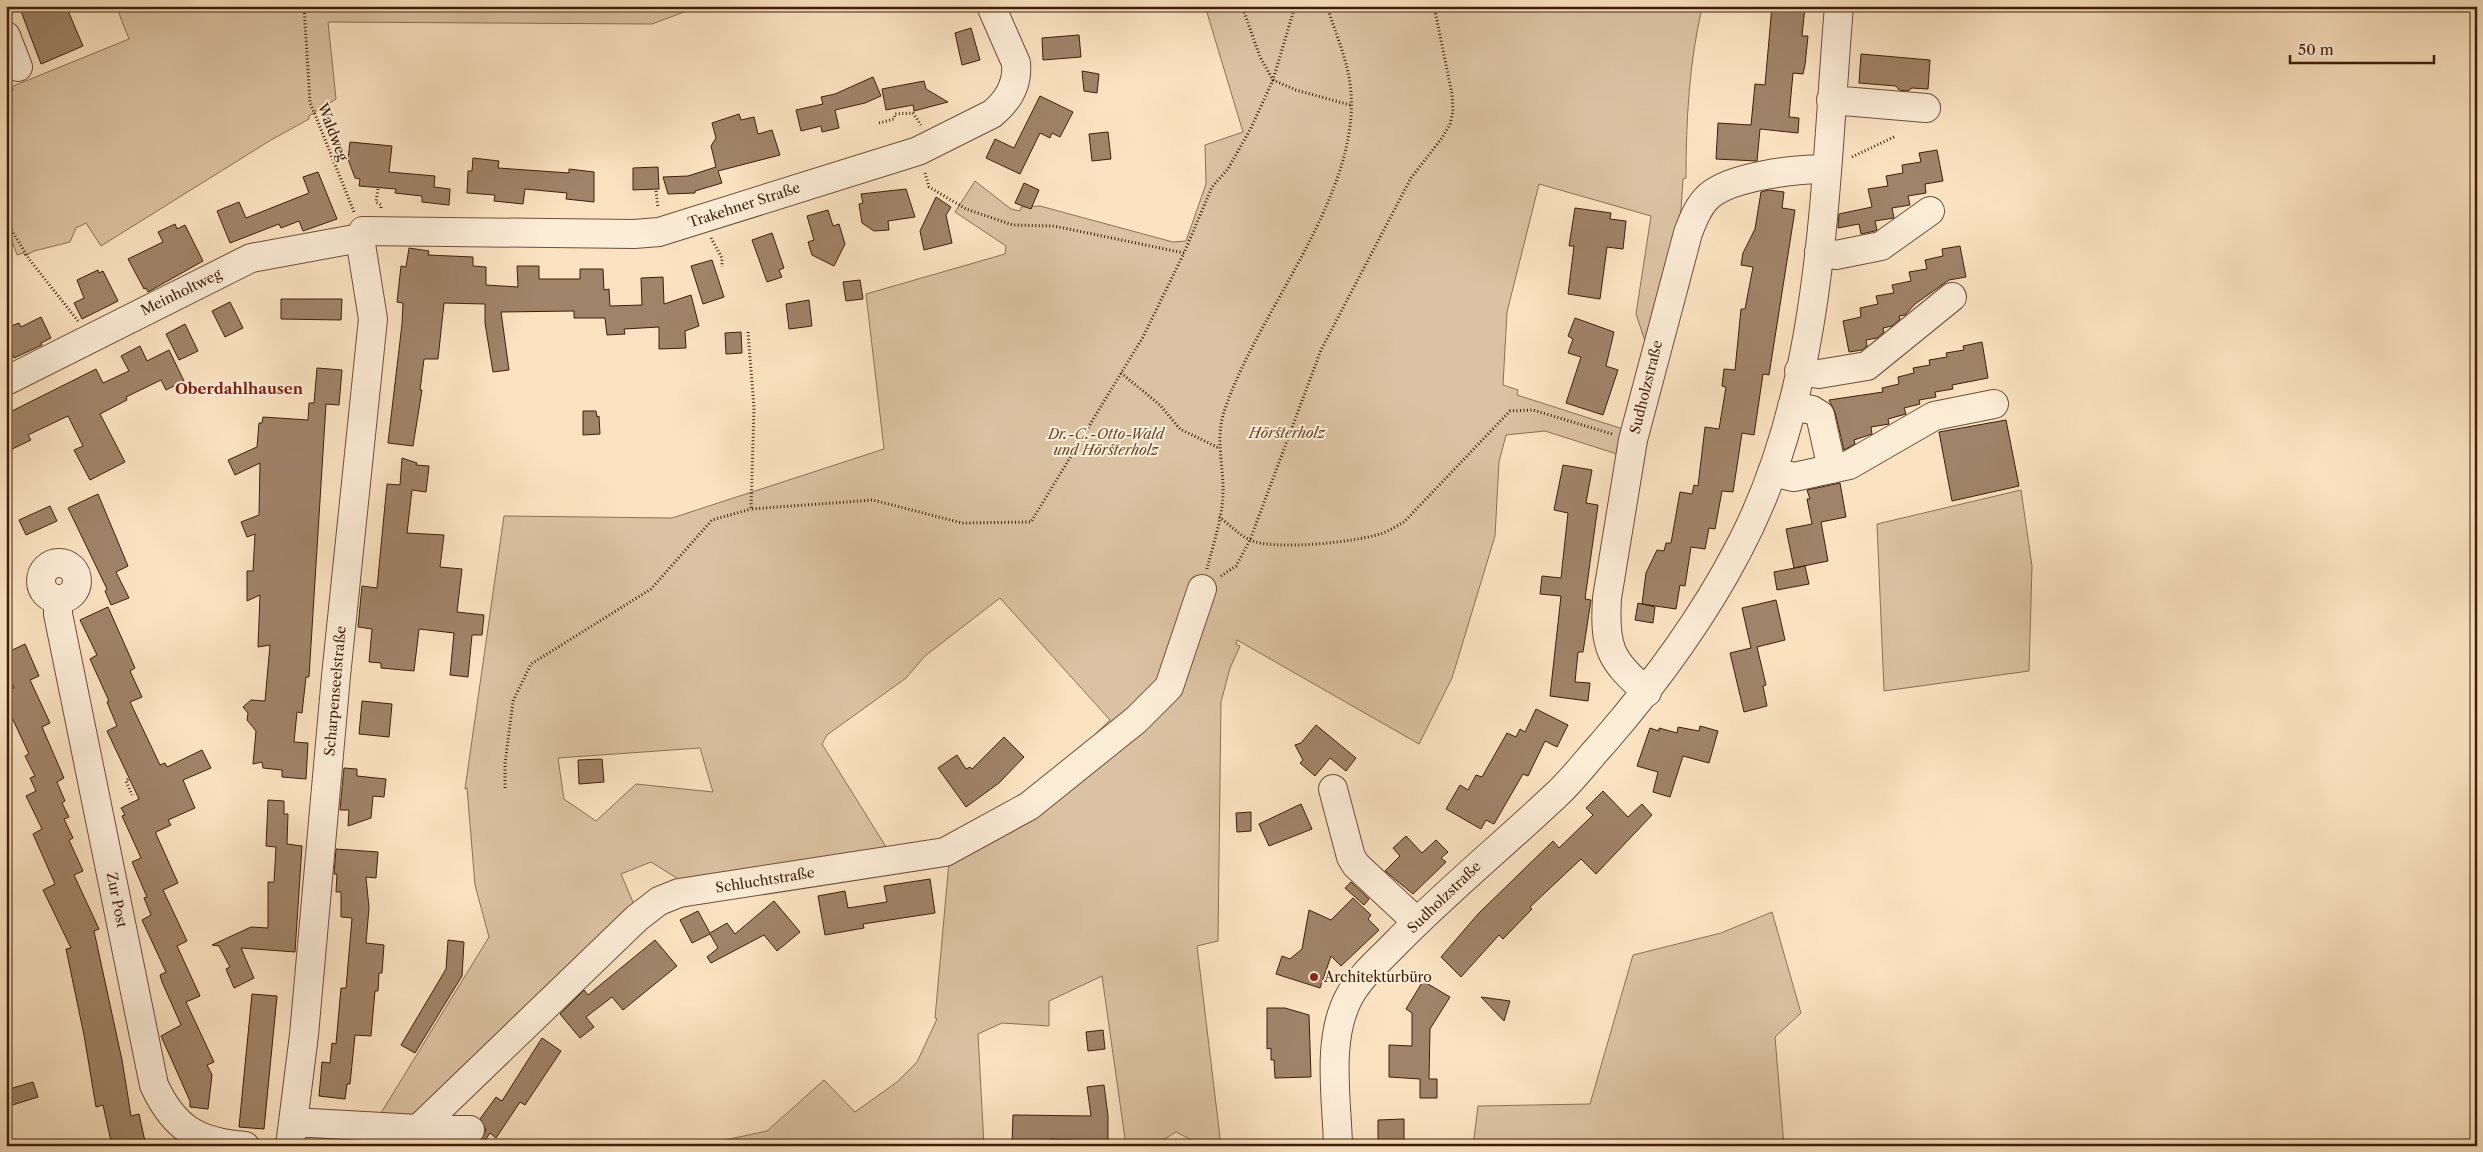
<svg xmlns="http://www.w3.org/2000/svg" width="2483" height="1152" font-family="'Libre Caslon Text',serif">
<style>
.green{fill:#dbc2a2;stroke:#8c7056;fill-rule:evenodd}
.building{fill:#a08469;stroke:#3e1e09}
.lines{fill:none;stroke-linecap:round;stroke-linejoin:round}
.minor-casing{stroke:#6d4f37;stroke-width:30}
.path{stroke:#3e1e09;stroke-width:3;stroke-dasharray:1 2.5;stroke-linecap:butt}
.minor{stroke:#fcedd7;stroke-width:28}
.poi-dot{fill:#8f2418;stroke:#fcedd7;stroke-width:2}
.labels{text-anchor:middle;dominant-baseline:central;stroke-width:4;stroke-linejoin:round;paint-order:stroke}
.street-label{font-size:14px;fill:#3e1e09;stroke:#fcedd7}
.park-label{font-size:14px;font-style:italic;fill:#65472f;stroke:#fcedd7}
.poi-label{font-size:14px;fill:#3e1e09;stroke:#fcedd7;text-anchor:start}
.neighbourhood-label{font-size:15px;font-weight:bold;fill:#7a1f14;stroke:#fcedd7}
</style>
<rect width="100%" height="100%" fill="#fbe3c1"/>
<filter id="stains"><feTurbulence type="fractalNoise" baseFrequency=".004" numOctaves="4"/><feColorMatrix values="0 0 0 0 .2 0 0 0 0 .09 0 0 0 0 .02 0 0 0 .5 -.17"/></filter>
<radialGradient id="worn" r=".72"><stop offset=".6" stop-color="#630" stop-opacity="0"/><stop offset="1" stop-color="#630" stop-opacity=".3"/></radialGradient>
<path class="green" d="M116,6H700L652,24L328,22L336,99L309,116V119L271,140L101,246L86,223L76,228L70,242L34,251L25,256L24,253L17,255L6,224V89L129,39Z
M1205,6H1702V8C1689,63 1686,122 1686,178L1683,179L1680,225L1647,347L1636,314L1651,216L1539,184L1507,312L1503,385L1518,390L1517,395L1623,429L1617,454L1545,431L1506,435L1499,462L1495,536L1452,678L1419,744L1237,640L1236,644L1240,646L1230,668L1221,702L1218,941L1197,946L1221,1146H1203L1176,1132L1153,1146H1126L1102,976L1049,1001V1026L1002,1023L978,1034L984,1146H697L767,1131L824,1080L855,1112L897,1082L917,1062L937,1019L935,1018L949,862L1008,818L1110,720L1000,598L925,656L906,678L827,735L822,744L888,850L688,885L651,862L621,874L636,909L422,1117L376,1121L489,937L475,885L467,788L465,789L504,516L672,518L884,449L866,294L1005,254L1006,246L955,212L975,181L1011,209L1020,211L1021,207L1040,206L1173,242L1186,241L1206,184L1205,145L1243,132ZM700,748L713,792L636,784L596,821L564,799L558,758Z
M2021,490L2032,566L2029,671L1884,691L1877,524Z
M1772,912L1801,1013L1775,1037L1784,1146H1473L1478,1106L1590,1104L1633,955L1721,933Z"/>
<path class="building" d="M19,6H66L83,46L41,64Z
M1772,6L1805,7L1802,36H1808L1805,65L1803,74L1793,73L1789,117L1799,118L1798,133L1760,129L1757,161L1716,159L1718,123L1751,125L1755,84L1765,85Z
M971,28L980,60L962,65L955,33Z
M1079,35L1081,57L1043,60L1042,38Z
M1861,54L1930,60L1928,89L1912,88L1908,91L1899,90L1896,86L1859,83Z
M1082,71L1099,74L1097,93L1084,91Z
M873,77L881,96L865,103L835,110L839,128L822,132L821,126L801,131L796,110L823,104L821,97L835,94Z
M924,81L926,89L948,102L914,111L913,105L886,110L882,89Z
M1040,96L1073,112L1060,137L1052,133L1050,138L1040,133L1020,174L986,158L995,139L1014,148Z
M739,114L741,120L754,117L758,134L772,130L780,155L718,171L722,183L695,191V193L668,194L663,177L688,176L716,167L711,146L716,138L712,123Z
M1108,132L1111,159L1092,161L1089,134Z
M350,142L392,146L389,172L435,176L434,187L450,189L449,205L422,202V196L395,193L396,189L359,186L360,179L355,178L348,159Z
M1937,150L1943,181L1925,184L1926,193L1908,196L1910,205L1892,208L1894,218L1875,221L1877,230L1875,231L1861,234L1859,224L1838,228L1839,214L1872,207L1868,189L1888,186L1886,176L1903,173L1902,165L1921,162L1919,153Z
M473,158L499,161L498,168L569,173V169L594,172V202L566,199L567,193L525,189L523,204L494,201L495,195L467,193L468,171H472Z
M658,167L659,189L633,190V168Z
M318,172L337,219L303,231L299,221L281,228L279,224L230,243L217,211L239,202L246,218L309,193L303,177Z
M1024,183L1039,190L1031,209L1015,203Z
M906,189L915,217L888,221L889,230L874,231L862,223L859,204L863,203L861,194Z
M1769,190L1784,192L1782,208L1795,210L1769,375L1763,374L1754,435L1742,433L1733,492L1722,491L1715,529L1709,528L1705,549L1691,547L1685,586L1680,585L1676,609L1642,604L1646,573L1657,550L1664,551L1666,543H1671L1680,492L1692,494L1694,485L1698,486L1705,427L1719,429L1726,387L1722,386L1724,369L1735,370L1741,309H1745L1753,267L1741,265L1743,253L1755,229L1761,192Z
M936,197L951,207L946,215L952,243L924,250L920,231Z
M1575,208L1611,213L1610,219L1626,221L1623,249L1607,247L1600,299L1568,294L1574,246H1569Z
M828,210L833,226L839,224L845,244L834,266L812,255L808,242L814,240L807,216Z
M175,224L177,229L185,225L203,261L148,292L146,288L144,289L128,259L163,242L158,232Z
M772,233L784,268L779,270L782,277L767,282L752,240Z
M1960,246L1966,277L1949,280L1915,304L1905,315L1899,316L1900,319L1892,326L1883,328L1884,332L1877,338L1866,340L1867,346L1862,350L1849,352L1843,321L1861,317L1860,308L1878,304L1876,296L1894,293L1892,285L1911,281L1909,272L1927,269L1925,260L1943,256L1942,249Z
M409,248L429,251L428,255L473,257V266L486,267V285L518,287L517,266H539V279H580V269H603L604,290L609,289L610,306L642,305L641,278L663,277L664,304L691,295L699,326L685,331L686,348L659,349V327L624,329L625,334L607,335L605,318H574V311L501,312L509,370L493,372L485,323V304L444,303L438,359H424L420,390H422L413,446L388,443L402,324L403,303L397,302L401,266L406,267Z
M712,260L724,297L703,304L691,266Z
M98,270L99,273L103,271L118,301L82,319L74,303L84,298L77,280Z
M860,280L863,299L846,301L843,282Z
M281,299H342L341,320L281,319Z
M809,300L812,326L789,329L786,304Z
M230,302L243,328L225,337L212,311Z
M41,317L51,338L41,343L42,345L14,358L6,341V328L19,323L21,327Z
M1575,318L1614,332L1606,366L1618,370L1603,415L1566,403L1581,357L1568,353L1573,339L1568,336Z
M185,324L198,351L179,360L166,334Z
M741,332L742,353L726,354L725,333Z
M1982,342L1988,378L1952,385L1953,389L1935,392L1936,397L1919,400L1920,404L1904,408L1906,414L1888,419L1889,424L1871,427L1872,434L1854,440L1855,444L1844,450L1835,412L1829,400L1883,392L1882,388L1899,384L1898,377L1914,373L1913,368L1930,365L1929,360L1947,357L1946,353L1964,350L1963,346Z
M140,346L147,361L169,350L184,381L166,390L161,380L126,397L127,400L100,414L125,462L90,480L74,450L83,446L68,416L28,435L31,440L6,452V414L96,369L103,383L129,371L121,356Z
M317,368L342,370L339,405L326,404L309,677H306L302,713L297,712L294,742L308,743L306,779L282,777V770L263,768L262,762L253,764L256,731L247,720L248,713L243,707L251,700L265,701L270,645L258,647L260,595L247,601V571H253L255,534L247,537L241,522L259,515L260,463L235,475L228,460L257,447L259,423H262L263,417L308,420L309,403H314Z
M583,411H596L597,417L599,416L600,434L583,435Z
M2006,420L2019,486L1952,501L1939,432Z
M402,458L417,463L416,465L429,466L426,492L412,490L407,533L444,535L440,567L462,569L457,612L484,615L482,635H472L468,677L450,675L454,633L419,629L414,671L381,668V663L369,662L372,629L358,627L362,586L377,588L387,484L400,485Z
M1563,465L1592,470L1586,503L1598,505L1585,599L1591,600L1583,652H1578L1575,682L1590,683L1588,701L1550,696L1561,596L1540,594L1542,576L1561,578L1568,513L1554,510Z
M1840,483L1846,517L1821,522L1828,561L1794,568L1786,529L1812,524L1807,499H1810L1807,490Z
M98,494L128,566L116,572L129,598L111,605L105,591L107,589L68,508Z
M50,506L57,521L26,535L19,520Z
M1805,566L1809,584L1777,590L1774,572Z
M1776,600L1785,640L1757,647L1766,685L1763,686L1767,706L1744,712L1730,653L1751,648L1742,608Z
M1638,603L1655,607L1653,623L1635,620Z
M108,607L135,668L130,671L142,697L130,702L160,765L165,763L167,767L202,750L211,768L183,780L195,808L168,820L171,825L156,832V834L178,883L163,890L187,941L177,946L200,996L186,1002L214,1062L207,1065L212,1075L208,1109L190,1107V1101L161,1036L181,1025L162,982L160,975L166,972L142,920L151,915L144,898L147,897L132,862L141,858L122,816L125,815L121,808L139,799L107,731L117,726L107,702L109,701L90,659L97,655L80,620Z
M25,644L39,676L30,680L50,723L42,727L64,778L57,782L65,801L62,803L69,817L64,819L73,838L69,840L83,871L74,875L99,929L94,931L122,1060L131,1116L139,1114L146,1146H112L103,1105L96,1107L84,1035L66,949L71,948L43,890L55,884L33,834L42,829L26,796L36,791L30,778L35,776L25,756L29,754L6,705V691L14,688L6,670V653Z
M362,701L392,704L389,737L359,734Z
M1536,709L1568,725L1557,747L1545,741L1528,776L1523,774L1494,824L1486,820L1481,829L1446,809L1460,785L1468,790L1476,775L1482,777L1507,733L1516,737L1520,729L1525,732Z
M1316,725L1356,758L1346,771L1330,758L1315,776L1300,763L1303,760L1295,745L1301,743Z
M1700,726L1718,731L1709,763L1683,756L1670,797L1653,792L1658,772L1637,766L1650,728L1659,731V728L1677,733L1678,727L1699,731Z
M1004,737L1024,757L999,783L966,807L938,768L957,755L966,769L970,767L972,769Z
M602,759L604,782L579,784L578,760Z
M344,768L357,769V776L386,779L384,797L373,796L371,818L348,826L349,810H340Z
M1603,791L1628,817L1642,804L1652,815L1596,874L1581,859L1530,907L1532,909L1503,939L1499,935L1461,977L1441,957L1478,914L1553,841L1559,848L1593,815L1586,808Z
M268,800L284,801V814H288L287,844L302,846L295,952L241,948L254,978L234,988L226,969L230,967L219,946L212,945L251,927L268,928V882H274L276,847L266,846Z
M1301,804L1312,829L1269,846L1259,824Z
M1251,812V831L1237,832L1236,813Z
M1406,836L1422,853L1436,840L1448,852L1441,858L1446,862L1413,894L1385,871L1400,856L1393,848Z
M336,849L378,852L376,878L366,877L369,908L366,943L384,945L382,973H379L378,991H375L371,1036L355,1035L350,1084H347L345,1099L319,1096L322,1062L330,1063L332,1043L336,1044L341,988H346L352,918L341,917V892H336L337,874H334Z
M930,879L935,913L863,924L864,928L825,935L818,896L845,891L848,908L887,902L884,886Z
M1351,882L1369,899L1364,905L1345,888Z
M1353,898L1371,915L1368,919L1379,930L1341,966L1331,956L1320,988L1276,974L1282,956L1290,959L1302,949L1309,910L1331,920Z
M774,901L800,932L777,951L764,935L711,963L707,957L718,948L710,934L692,943L680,920L698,911L710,933L727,923L735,934Z
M448,940L464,942L462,976L415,1053L401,1045L446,969Z
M655,940L677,966L623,1010L612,997L586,1017L594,1027L580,1038L560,1014L584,990L588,995Z
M1423,981L1450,997L1430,1029L1429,1079H1437V1098H1420V1079L1389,1077V1045L1412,1046V1013L1406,1009Z
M252,994L277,996L264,1129L239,1127Z
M1481,997L1510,1001L1504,1021Z
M1267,1008H1285L1309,1015L1311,1077L1275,1078L1274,1060H1271V1048L1267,1049Z
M1103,1030L1105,1049L1088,1051L1086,1032Z
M542,1038L561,1051L525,1105L520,1102L496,1138L490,1133L484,1142L480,1141L486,1130L480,1119L496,1097L502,1101Z
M33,1082L38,1097L6,1107V1090Z
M1104,1085L1108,1116V1142L1050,1139V1146L1012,1145L1013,1115L1091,1116L1087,1087Z
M1404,1119V1146H1378V1120Z"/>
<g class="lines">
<g class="minor-casing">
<path id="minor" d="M6,36L18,67
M1831,100L1926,108
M1819,252L1836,255L1881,246L1930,211
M1799,371L1819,374L1867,366L1952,297
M6,381L251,258L360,238L363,231L634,234L659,232L918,151L992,114C1008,101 1018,84 1016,63L991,6
M1792,406L1812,410L1820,415L1832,469
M1772,472L1794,477L1849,465L1934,416L1994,404
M41 581a18 18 0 1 1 36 0a18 18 0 1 1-36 0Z
M58,599V614L154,1085C174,1129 198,1142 245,1146
M1647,692C1610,660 1604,648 1607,598L1633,440L1688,233C1693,220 1698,206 1709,196C1732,176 1796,169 1826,169
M1333,789L1351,857L1356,865L1417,922
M293,1122L418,1129L637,918L659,901L679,893L945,852L1029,806L1136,720L1169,687L1202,589
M418,1129L470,1130
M290,1146L304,1035L336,676L373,319L360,238
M1338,1146C1337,1099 1326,1040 1349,997C1360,976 1380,960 1396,943C1447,891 1502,846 1555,796C1573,780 1587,760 1603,743C1655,683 1701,621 1738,550C1825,387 1824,186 1839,6"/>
</g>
<path class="path" d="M304,6L310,102L354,212
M1295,6L1273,80L1296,90L1350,105
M6,98L13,88
M879,123L894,119L895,114L913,113L921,125
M1852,157L1896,136
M925,173L929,187L966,209L1013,225L1054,226L1184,253L1212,187L1228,169L1251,128L1273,80L1260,57L1242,6
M378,189L376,202L381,205V209
M656,191L658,208
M6,221L29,259L78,321
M711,238L722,258V267
M748,332L754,408L751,509L873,500L962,523L1031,522L1143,337L1184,253
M1121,373L1160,405L1180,429L1219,448
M1219,517C1229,524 1239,535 1250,540C1274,551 1355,542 1380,534C1388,532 1396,526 1404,522L1510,411L1533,410L1612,434
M1207,569C1213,545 1222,519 1223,495C1224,467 1215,439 1224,412C1257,310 1365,192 1350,83C1346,56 1335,32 1327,6
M1221,576L1236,566L1250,540L1321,350L1411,178L1442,138L1450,124L1453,111L1452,94L1434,6
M128,779L126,781L132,795
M505,788V764L513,701L531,664L651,589L712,520L751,509"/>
<use href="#minor" class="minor"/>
</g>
<circle class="poi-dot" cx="1314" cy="977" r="5"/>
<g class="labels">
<g class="street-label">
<text transform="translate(333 132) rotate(69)">Waldweg</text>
<text transform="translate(744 205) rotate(-18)">Trakehner Straße</text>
<text transform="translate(181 292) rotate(-26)">Meinholtweg</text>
<text transform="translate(1646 387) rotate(-76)">Sudholzstraße</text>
<text transform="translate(335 691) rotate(-85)">Scharpenseelstraße</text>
<text transform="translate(765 880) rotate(-9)">Schluchtstraße</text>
<text transform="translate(1444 897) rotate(-44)">Sudholzstraße</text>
<text transform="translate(117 900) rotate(79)">Zur Post</text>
</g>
<g class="park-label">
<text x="1287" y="433">Hörsterholz</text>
<text x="1106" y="434">Dr.-C.-Otto-Wald<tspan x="1106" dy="16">und Hörsterholz</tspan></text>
</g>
<g class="poi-label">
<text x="1324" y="977">Architekturbüro</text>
</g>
<g class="neighbourhood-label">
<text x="239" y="388">Oberdahlhausen</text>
</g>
</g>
<rect width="2483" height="1152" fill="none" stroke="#fbe3c1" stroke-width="25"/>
<rect x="8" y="8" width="2468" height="1137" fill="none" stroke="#3e1e09" stroke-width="2.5"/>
<rect x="12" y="12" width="2458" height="1127" fill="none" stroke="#3e1e09"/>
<path d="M2290 55v8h144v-8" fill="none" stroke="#3e1e09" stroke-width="2.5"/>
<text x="2298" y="55" font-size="15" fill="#3e1e09" stroke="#fcedd7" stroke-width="4" paint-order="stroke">50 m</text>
<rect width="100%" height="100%" filter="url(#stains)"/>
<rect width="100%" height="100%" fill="url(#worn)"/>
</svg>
